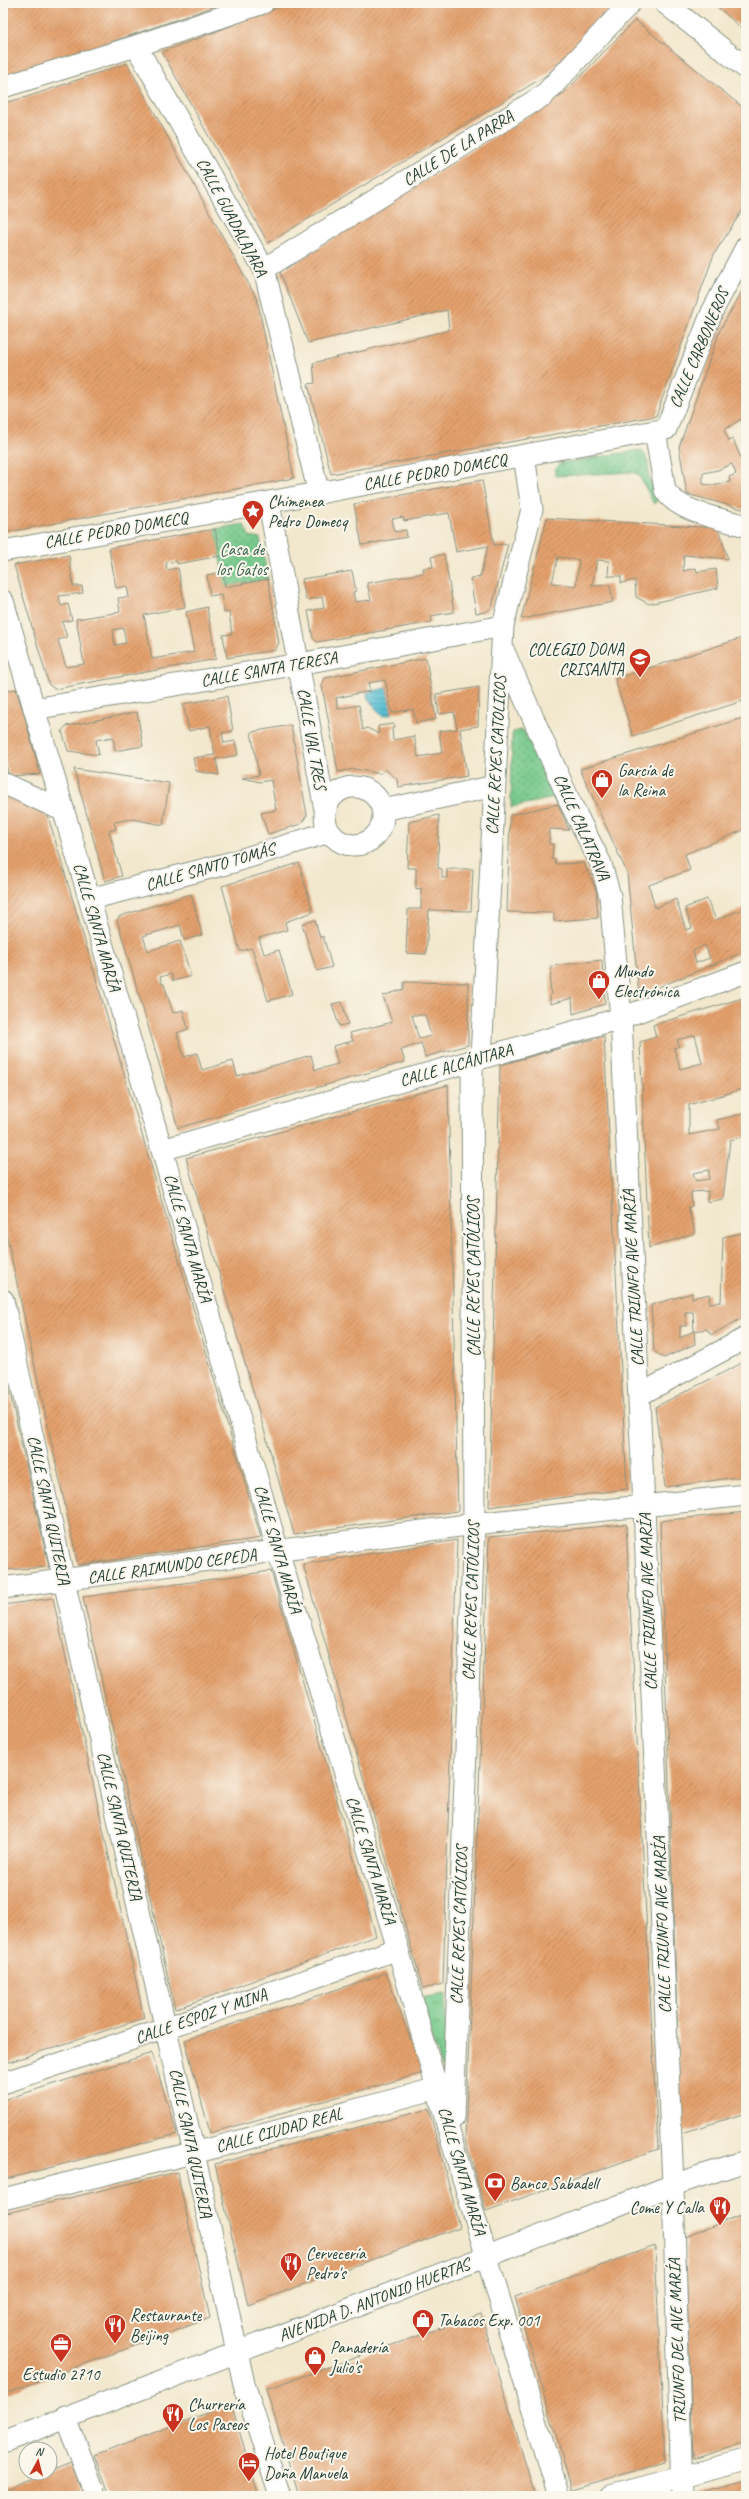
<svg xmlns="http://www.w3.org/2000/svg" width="749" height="2499" font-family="Caveat,sans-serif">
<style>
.park{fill:url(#park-tufts);stroke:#4b8360}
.garden{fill:url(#garden-dots);stroke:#4b8360}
.water{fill:url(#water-rules);stroke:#3a7e84}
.building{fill:url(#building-hatch);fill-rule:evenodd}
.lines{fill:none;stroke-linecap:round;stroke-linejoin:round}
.street-casing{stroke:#889281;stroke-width:23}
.street{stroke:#fff;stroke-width:21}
.labels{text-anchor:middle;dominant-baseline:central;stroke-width:4;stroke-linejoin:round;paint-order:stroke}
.street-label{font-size:17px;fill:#1f3d34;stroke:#fbf7ec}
.poi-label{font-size:17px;fill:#1f3d34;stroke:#fbf7ec;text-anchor:start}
.park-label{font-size:17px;fill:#35604a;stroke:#fbf7ec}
</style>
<defs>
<pattern id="park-tufts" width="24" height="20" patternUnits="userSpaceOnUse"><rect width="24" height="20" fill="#77c98c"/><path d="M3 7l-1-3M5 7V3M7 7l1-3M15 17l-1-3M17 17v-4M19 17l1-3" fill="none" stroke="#61a473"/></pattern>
<pattern id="garden-dots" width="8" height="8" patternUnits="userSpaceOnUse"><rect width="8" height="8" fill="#77c98c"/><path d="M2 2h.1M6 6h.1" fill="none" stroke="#61a473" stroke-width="1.8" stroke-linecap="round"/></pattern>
<pattern id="water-rules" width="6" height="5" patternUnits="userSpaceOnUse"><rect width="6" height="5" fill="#56bed3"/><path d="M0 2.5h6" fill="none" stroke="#479cac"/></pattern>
<pattern id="building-hatch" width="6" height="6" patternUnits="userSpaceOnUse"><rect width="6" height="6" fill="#e4a16d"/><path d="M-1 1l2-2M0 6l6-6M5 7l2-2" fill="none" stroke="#b8845a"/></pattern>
</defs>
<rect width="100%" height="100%" fill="#fbf7ec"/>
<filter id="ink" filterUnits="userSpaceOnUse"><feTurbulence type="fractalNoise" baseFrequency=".025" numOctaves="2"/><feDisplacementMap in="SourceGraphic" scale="8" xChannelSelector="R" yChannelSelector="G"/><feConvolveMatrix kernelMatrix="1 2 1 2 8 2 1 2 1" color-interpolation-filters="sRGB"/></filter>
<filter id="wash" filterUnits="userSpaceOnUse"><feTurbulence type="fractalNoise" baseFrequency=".012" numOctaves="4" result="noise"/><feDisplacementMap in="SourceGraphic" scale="16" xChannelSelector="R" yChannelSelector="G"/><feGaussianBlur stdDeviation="0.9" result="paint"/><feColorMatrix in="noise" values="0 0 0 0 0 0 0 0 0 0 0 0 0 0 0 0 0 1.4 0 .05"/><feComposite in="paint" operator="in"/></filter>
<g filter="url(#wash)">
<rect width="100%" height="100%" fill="#f2e8ce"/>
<path class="park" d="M446,1994L444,2077L419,1998Z"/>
<path class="garden" d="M640,450C651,457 647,468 650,479C652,487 655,493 658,500L654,504L639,475L633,472L555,476V469L561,463Z
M244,524L249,536L260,538L268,579L225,587L215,529Z
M520,730L524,731L554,798L511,807L512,735L513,732Z"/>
<path class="water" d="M387,688L392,714L382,716L368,699L367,692Z"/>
<g id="blocks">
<path class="building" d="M3,3H224L13,76L3,70Z
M291,3H617L547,75L268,243L162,52Z
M713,3H746V32Z
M635,20L746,110V205L714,254L656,416L331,474L308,384L315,383L313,363L449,330L447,310L308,343L280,272L564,93Z
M127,63L257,299L294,478L3,533V103L27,97Z
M746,284V432L741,419L724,430L729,441L733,439L746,471V510L687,494L679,447L720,330ZM732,464L736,474L729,477L730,482L711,485L703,484V473L718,470Z
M482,480L494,545L508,544L492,607L486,612L476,613L470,579L480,577L488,546L456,552L449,513L404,521L403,517L392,519L395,532L406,530L407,537L362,545L354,504Z
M547,518L718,528L728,559L684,555L683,571L696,568L697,572L716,569L718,588L649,604L636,597L635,580L621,583V576H608L609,561L597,560L592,586L610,585L613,602L521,619ZM558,557L579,560L576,586L552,583Z
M215,529L220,556L177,564V561L166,563L167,570L178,568L185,607L144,615L152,659L194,652L186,612L207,607L216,659L55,689L49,685L14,565L69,555L73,586H82L83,593L59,596L61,606L68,604L72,620L62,622L67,637L58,640L66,667L84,664L76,619L120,612L118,598L129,597L127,586L116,588L109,548ZM123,628L126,643L115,645L113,630Z
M746,541V557L741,555Z
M444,554L454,612L431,616L432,622L317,642L313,638L308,611L324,608L322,597L306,600L302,579L352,571L356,591L353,592L355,602L371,600L367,583L424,573L423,568L433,567L431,557Z
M223,572L225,587L268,579L279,643L275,650L227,658L223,635L232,634L229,612L224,613L221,594L210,596L207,575Z
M745,637L746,700L633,736L615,679Z
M426,658L436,719L416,723L413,709L392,713L385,680L368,683L370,691L336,698L338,709L359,705L363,730L367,728L379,734L378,726L394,724L395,727L392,728L393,740L414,736L418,757L442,753L439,731L457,729L454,712L439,714L436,694L479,687L478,726L460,729L467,776L398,787L397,779L385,769L381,774L354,769L338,772L322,686L325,678Z
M16,689L23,711L40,774L9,776L3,755V692Z
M227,696L233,731L222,733L224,743L235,741L238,755L216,759L219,775L196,771L193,758L215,755L210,726L189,731L183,704Z
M137,712L143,746L115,751L113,737L96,740L99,755L68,751L62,731L66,726Z
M746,717V829L685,854L690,870L649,885L655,908L676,899L686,930L692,928L685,908L707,899L716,920L746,908V951L639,995L627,873L580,769ZM705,945L710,958L696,963L693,951Z
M291,725L307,815L301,824L268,834L261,813L276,810L271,780L260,782L242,778L259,775L251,732Z
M74,769L169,783L163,825L132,819L114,822L116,829L109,831L122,876L105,881Z
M3,793L48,816L261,1538L78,1565L3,1219Z
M558,804L569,830L549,829V844H553L552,859L555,860V864L584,863L596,890L598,918L554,921V913L507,912L510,815Z
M439,815L438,868L442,869V878H447V869H473L471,911L429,910L426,954L406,953L408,909H421V888L416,889V868H407L409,822Z
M299,863L313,912L285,922L287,930L259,938L264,954L279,950L292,994L268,1001L252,948L240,951L222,886Z
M191,894L202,935L184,940L180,925L143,936L148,951L180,941L191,976L173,981L171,974L160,977L162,984H164L173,1013L183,1010L188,1029L177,1033L184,1057L197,1053L202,1070L233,1061L237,1076L311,1055L315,1070L338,1064L333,1046L353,1041L350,1033L392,1022L383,996L404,989V982L468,983V1045L425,1057L421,1043L401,1050L405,1062L178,1128L117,920L120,916ZM412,1015H425L431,1036L419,1039Z
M315,920L320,938L323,936L332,967L317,971L302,924Z
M602,960L605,1004L573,1014L572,998L550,1004L551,966Z
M746,997V1060L741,1062L746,1088L689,1105V1135L720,1129L717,1120L746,1113V1136L730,1140L723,1199L707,1202L708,1191L691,1192L692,1206L688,1207L695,1233L649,1248L640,1042L656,1037L653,1025ZM695,1035L702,1063L680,1069L674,1048L679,1046L677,1040ZM709,1170V1179L696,1181L693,1173Z
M342,1002L348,1024L339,1026L332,1004Z
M604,1036L627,1489L489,1507L500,1065Z
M448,1085L458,1511L294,1534L186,1158Z
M746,1232V1303H743L746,1316L711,1335L707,1329L694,1331L693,1312H685L686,1326H680V1338L694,1331L695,1344L664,1358L654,1351L651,1305L692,1293V1298L709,1294L710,1303L721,1302L723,1237Z
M746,1361V1476L665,1487L655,1407Z
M3,1367H4L49,1567L3,1570Z
M746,1512V2113L681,2133L660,1521Z
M626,1524L658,2149L486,2211L465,2139L489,1537Z
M457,1540L443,1984L423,1989L303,1564Z
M271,1571L376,1936L175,2009L83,1597Z
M53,1598L144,2018L3,2064V1605Z
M386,1973L423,2073L210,2133L185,2040Z
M152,2053L177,2134L3,2180V2100Z
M429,2109L460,2227L248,2305L215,2164Z
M177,2172L210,2318L3,2394V2214Z
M746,2213V2443L693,2459L685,2237Z
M655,2246L665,2462L572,2489L515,2297Z
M481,2314L535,2496H299L266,2389Z
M231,2404L259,2496H111L94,2455Z
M71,2463L83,2496H3V2490Z
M746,2481V2496H697V2494Z"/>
</g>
</g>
<g filter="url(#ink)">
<use href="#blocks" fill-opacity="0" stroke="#889281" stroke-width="1"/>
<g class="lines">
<g class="street-casing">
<path id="street" d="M665,3L746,68
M136,46L264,269L319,494
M3,87L136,46L263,3
M264,269L544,95L630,3
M655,431L665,490C677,512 722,519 746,526
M269,503L325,810
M3,551L666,429L712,312L746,247
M3,601L278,1551L398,1949L452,2142L559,2496
M502,647L570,802L601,864L610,896L621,1018L643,1485L673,2185L682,2496
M34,709L299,664L503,626
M3,783L64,811
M325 816a29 29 0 1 1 58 0a29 29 0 1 1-58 0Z
M383,810L495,786
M90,899L233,862L329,832
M481,1058L503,626L532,509L524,456
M162,1150L621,1018L746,972
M3,1300L64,1581L194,2153L244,2384L280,2496
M639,1395L746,1338
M3,1588L474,1524L746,1495
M3,2083L398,1949
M453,2118L474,1524L472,1060
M3,2199L217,2147L438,2088
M65,2416L96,2496
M3,2442L673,2185L746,2161
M610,2496L746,2460"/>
</g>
<use href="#street" class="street"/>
</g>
</g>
<defs>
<g id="sight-pin" transform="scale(1.15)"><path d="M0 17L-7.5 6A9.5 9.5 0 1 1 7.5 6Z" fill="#c8321e" stroke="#fbf7ec"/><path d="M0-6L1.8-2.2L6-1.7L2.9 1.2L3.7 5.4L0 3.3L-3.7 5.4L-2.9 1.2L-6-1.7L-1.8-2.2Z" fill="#fff"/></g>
<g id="school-pin" transform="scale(1.15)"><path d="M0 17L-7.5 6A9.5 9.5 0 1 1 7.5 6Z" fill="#c8321e" stroke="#fbf7ec"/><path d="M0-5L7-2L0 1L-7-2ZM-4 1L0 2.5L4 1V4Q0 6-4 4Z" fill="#fff"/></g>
<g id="shop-pin" transform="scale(1.15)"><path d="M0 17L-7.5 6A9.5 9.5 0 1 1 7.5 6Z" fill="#c8321e" stroke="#fbf7ec"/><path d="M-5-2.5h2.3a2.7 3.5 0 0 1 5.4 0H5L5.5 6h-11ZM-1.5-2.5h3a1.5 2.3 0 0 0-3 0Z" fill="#fff"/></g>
<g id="bank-pin" transform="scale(1.15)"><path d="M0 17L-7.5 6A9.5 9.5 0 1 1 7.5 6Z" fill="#c8321e" stroke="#fbf7ec"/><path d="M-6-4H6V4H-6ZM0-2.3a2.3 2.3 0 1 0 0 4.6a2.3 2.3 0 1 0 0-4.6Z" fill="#fff"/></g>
<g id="restaurant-pin" transform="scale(1.15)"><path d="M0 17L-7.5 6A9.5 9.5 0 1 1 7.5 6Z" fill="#c8321e" stroke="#fbf7ec"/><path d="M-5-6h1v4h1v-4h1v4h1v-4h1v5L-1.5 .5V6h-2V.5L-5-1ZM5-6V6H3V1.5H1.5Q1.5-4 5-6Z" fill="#fff"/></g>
<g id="office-pin" transform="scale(1.15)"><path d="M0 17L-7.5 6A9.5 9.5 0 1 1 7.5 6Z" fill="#c8321e" stroke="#fbf7ec"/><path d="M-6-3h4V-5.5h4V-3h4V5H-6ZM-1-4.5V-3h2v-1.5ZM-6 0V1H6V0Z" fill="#fff"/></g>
<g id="hotel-pin" transform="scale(1.15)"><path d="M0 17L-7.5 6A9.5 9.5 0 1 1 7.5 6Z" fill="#c8321e" stroke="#fbf7ec"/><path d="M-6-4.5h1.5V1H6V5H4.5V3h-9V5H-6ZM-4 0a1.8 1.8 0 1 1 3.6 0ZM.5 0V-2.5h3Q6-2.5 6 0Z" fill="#fff"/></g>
</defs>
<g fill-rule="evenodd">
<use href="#sight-pin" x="253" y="511"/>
<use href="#school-pin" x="640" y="659"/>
<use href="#shop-pin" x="602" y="780"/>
<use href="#shop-pin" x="599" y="981"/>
<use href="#bank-pin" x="495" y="2183"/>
<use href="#restaurant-pin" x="720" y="2207"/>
<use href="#restaurant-pin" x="291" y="2263"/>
<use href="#shop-pin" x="423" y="2320"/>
<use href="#restaurant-pin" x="115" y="2325"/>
<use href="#office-pin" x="61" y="2344"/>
<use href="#shop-pin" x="315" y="2357"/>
<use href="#restaurant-pin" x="173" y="2414"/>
<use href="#hotel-pin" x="249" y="2463"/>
</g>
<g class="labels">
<g class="street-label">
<text transform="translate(458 148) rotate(-32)">CALLE DE LA PARRA</text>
<text transform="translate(232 217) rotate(62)">CALLE GUADALAJARA</text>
<text transform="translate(699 348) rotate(-67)">CALLE CARBONEROS</text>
<text transform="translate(435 472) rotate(-10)">CALLE PEDRO DOMECQ</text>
<text transform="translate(116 530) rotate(-10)">CALLE PEDRO DOMECQ</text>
<text transform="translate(269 669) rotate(-10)">CALLE SANTA TERESA</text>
<text transform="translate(312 739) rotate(80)">CALLE VAL TRES</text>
<text transform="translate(496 755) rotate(-87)">CALLE REYES CATOLICOS</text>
<text transform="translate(582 827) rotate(66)">CALLE CALATRAVA</text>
<text transform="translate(210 867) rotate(-16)">CALLE SANTO TOMÁS</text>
<text transform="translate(97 927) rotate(74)">CALLE SANTA MARÍA</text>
<text transform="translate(456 1065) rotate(-16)">CALLE ALCÁNTARA</text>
<text transform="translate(188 1238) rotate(74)">CALLE SANTA MARÍA</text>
<text transform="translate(473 1277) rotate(-90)">CALLE REYES CATÓLICOS</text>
<text transform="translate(633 1278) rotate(-93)">CALLE TRIUNFO AVE MARÍA</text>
<text transform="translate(49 1510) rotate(78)">CALLE SANTA QUITERIA</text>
<text transform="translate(278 1549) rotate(74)">CALLE SANTA MARÍA</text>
<text transform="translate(172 1566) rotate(-8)">CALLE RAIMUNDO CEPEDA</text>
<text transform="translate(471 1601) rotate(-88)">CALLE REYES CATÓLICOS</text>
<text transform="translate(648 1602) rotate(-92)">CALLE TRIUNFO AVE MARÍA</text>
<text transform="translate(120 1826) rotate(77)">CALLE SANTA QUITERIA</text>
<text transform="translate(371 1860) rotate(73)">CALLE SANTA MARÍA</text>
<text transform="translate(459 1925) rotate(-88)">CALLE REYES CATÓLICOS</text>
<text transform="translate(662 1925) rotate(-92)">CALLE TRIUNFO AVE MARÍA</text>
<text transform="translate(201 2016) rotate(-19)">CALLE ESPOZ Y MINA</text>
<text transform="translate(279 2130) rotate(-15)">CALLE CIUDAD REAL</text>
<text transform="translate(191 2143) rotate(78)">CALLE SANTA QUITERIA</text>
<text transform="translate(462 2171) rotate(74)">CALLE SANTA MARÍA</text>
<text transform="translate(374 2300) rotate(-21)">AVENIDA D. ANTONIO HUERTAS</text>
<text transform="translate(677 2341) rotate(-92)">TRIUNFO DEL AVE MARÍA</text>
</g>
<g class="poi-label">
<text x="268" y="501">Chimenea<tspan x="268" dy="20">Pedro Domecq</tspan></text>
<text x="624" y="649" text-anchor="end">COLEGIO DONA<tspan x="624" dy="20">CRISANTA</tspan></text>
<text x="618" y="770">García de<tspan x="618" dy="20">la Reina</tspan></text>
<text x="614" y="971">Mundo<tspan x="614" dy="20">Electrónica</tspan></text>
<text x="510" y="2183">Banco Sabadell</text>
<text x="704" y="2207" text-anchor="end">Come Y Calla</text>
<text x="306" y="2253">Cervecería<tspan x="306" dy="20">Pedro's</tspan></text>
<text x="130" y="2315">Restaurante<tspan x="130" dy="20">Beijing</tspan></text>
<text x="438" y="2320">Tabacos Exp. 001</text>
<text x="330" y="2347">Panadería<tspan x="330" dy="20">Julio's</tspan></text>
<text x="61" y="2374" text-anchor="middle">Estudio 2710</text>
<text x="188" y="2404">Churrería<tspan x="188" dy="20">Los Paseos</tspan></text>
<text x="264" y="2453">Hotel Boutique<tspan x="264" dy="20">Doña Manuela</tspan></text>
</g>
<g class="park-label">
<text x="242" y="549">Casa de<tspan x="242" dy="20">los Gatos</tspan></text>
</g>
</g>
<rect width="749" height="2499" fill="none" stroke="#fbf7ec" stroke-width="16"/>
<g transform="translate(38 2461) rotate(7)"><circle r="19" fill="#fbf7ec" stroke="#a3ada2"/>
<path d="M0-3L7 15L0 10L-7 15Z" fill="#c8321e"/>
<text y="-6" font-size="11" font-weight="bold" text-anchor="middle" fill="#1f3d34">N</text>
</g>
</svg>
